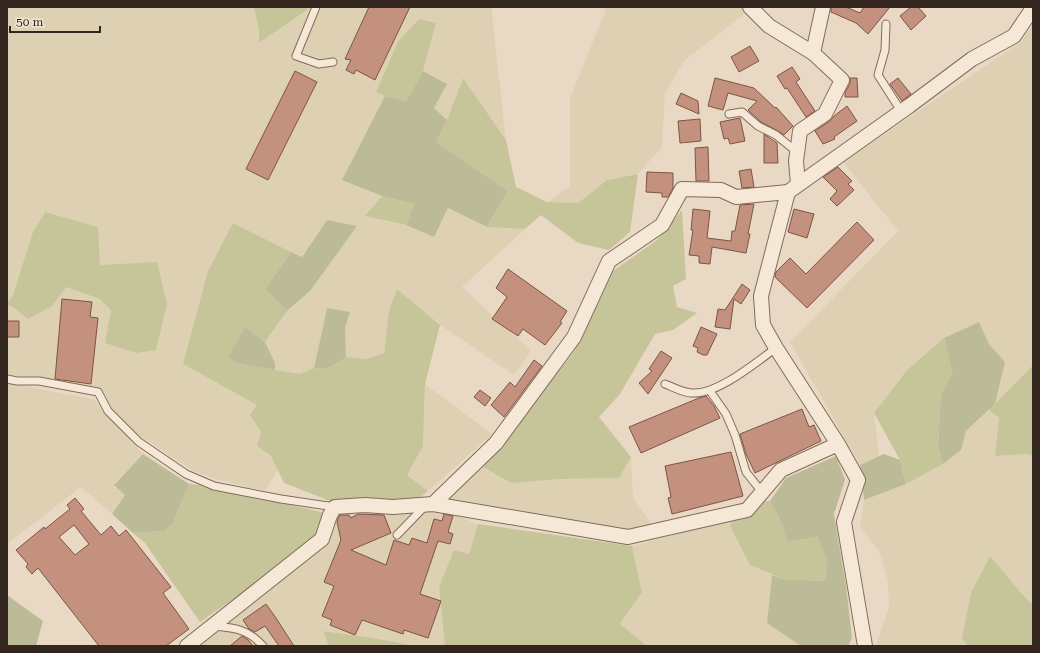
<svg xmlns="http://www.w3.org/2000/svg" width="1040" height="653" font-family="'Roboto Serif',serif">
<style>
.farmland{fill:#ded1b3}
.green{fill:#c6c59a}
.cemetery{fill:#bcbb98}
.building{fill:#c3917e;stroke:#7e5445;fill-rule:evenodd}
.lines{fill:none;stroke-linecap:round;stroke-linejoin:round}
.service-casing{stroke:#826b5d;stroke-width:9}
.minor-casing{stroke:#826b5d;stroke-width:16}
.service{stroke:#f5e8d7;stroke-width:7}
.minor{stroke:#f5e8d7;stroke-width:14}
</style>
<rect width="100%" height="100%" fill="#e9d9c4"/>
<path class="farmland" d="M7,7H254L259,30V43L307,10L308,7H492V15L506,140L463,78L447,120L434,108L447,84L423,71L436,23L376,92L385,96L343,180L382,196L366,216L406,225L434,237L448,208L487,227L525,229L462,287L531,351L514,375L440,325L397,290L389,311L384,353L367,359L346,357L345,328L350,312L327,308L314,368L300,374L275,370V363L265,342L287,311L310,291L327,220L301,257L233,223L183,364L257,405L250,415L261,433L257,446L271,456L278,470L265,491L216,479L193,471L136,433L118,418L97,388L7,374V305L13,306H52L66,287L101,299L111,310L167,304L20,273L13,295L7,303Z
M605,7H744L748,11L684,61L665,93L662,147L638,174L607,180L578,203L547,202L570,186V98L605,12Z
M1033,24V365L995,404L1005,362L989,344L979,322L944,338L907,370L874,413L879,457L860,465L790,342L898,231L843,162L1021,42Z
M7,383L93,399L143,454L114,484L125,495L112,514L81,487L7,544Z
M425,384L492,434L428,491L407,475L423,446Z
M989,410L999,418L996,456L1027,454L1033,456V604L1028,601L962,639L968,646H876L889,606L888,581L879,551L860,526L864,500L903,485L943,464L961,450L966,431Z
M631,457L633,497L651,524L625,531L450,502L445,497L483,467L511,483L561,479L619,478Z
M416,501L478,524L469,554L439,587L445,646H416L373,638L323,631L329,646H196L297,569L332,503Z
M733,519L750,565L772,575L767,623L801,646H647L620,624L642,592L632,546Z"/>
<path class="green" d="M254,7H308L307,10L259,43V30Z
M419,19L436,23L423,71L406,103L385,96L376,92L398,42Z
M463,78L506,140L516,187L547,202L578,203L607,180L638,174L630,232L609,250L578,243L541,215L525,229L487,227L508,191L436,142L447,120Z
M382,196L414,204L406,225L365,216Z
M682,210L686,279L673,286L677,307L697,313L673,330L655,334L620,394L599,417L631,457L619,478L561,479L511,483L483,467L574,352L613,271L657,240Z
M45,212L98,227L100,265L157,262L167,304L156,350L136,353L105,343L111,310L100,299L66,287L52,306L28,319L13,307L7,305V303L13,295L33,232Z
M233,223L291,252L265,289L287,311L265,342L245,327L239,364L300,374L314,368L320,369L335,365L346,357L367,359L384,353L389,311L397,289L440,325L425,384L423,446L407,475L428,491L416,501L332,503L325,499L284,483L271,456L257,446L261,432L250,415L257,405L183,364L208,271Z
M944,338L954,373L941,394L938,446L943,464L906,484L900,460L874,413L907,370Z
M1033,365V456L1027,454L995,456L999,418L989,410Z
M189,484L202,485L326,513L309,546L200,622L145,543L133,533L165,531L173,523Z
M770,501L782,523L787,542L819,537L827,560L825,581L783,579L750,565L730,526L740,503Z
M478,524L632,546L642,592L620,624L647,646H445L439,587L454,550L469,554Z
M990,556L1028,601L1033,604V646H968L962,639L971,593Z
M323,631L373,638L416,646H329Z"/>
<path class="cemetery" d="M423,71L447,84L434,108L447,120L436,142L508,191L487,227L448,208L434,237L406,225L414,204L382,196L342,180L385,96L406,102Z
M327,220L357,226L310,291L287,311L265,289L291,252L302,257Z
M327,308L350,312L345,328L346,357C337,364 327,371 314,368Z
M979,322L989,344L1005,362L995,404L966,431L961,450L943,464L938,446L941,394L953,373L944,338Z
M245,327L265,342L275,363V370L239,364L228,357Z
M143,454L189,484L173,523L165,531L133,533L112,514L125,495L114,485Z
M884,454L900,460L906,484L864,500L860,465Z
M836,456L845,480L834,514L846,586L852,638L848,646H801L767,623L772,575L783,579L825,581L827,560L818,537L787,542L782,523L770,501L786,478Z
M7,595L43,621L36,646H7Z"/>
<path class="building" d="M369,7H410L375,80L356,70L354,74L346,70L351,60L345,59Z
M831,7H846L860,13L864,7H890L868,34L856,23L831,12Z
M911,7H918L926,16L911,30L900,16Z
M750,46L759,61L739,72L731,57Z
M792,67L800,79L796,82L815,111L806,117L787,88L785,89L777,76Z
M295,71L317,82L268,180L246,169Z
M715,78L754,88L775,108L776,107L793,126L784,135L778,131L761,122L748,110L757,101L728,93L723,110L708,106Z
M850,78H857L858,97H845V92L850,84Z
M898,78L911,94L902,101L890,84Z
M681,93L698,101L699,114L676,104Z
M847,106L857,121L834,137L835,139L823,144L815,131L830,121L834,116Z
M740,118L745,141L730,144L728,138L724,139L720,122Z
M700,119L701,141L680,143L678,121Z
M764,134L777,143L778,163H764Z
M708,147L709,181H696L695,148Z
M838,167L852,181L848,184L854,190L837,206L830,199L837,191L823,177Z
M751,169L754,187L742,188L739,171Z
M647,172L673,173V188L668,197H662V193L646,192Z
M754,204L748,234H750L746,253L712,247L710,264L699,263V256L689,255L693,230H691L693,209L710,211L707,238L731,241L732,231H735L740,205Z
M794,209L814,214L807,238L788,232Z
M857,222L874,240L807,308L775,277L776,272L790,258L806,274Z
M508,269L567,311L560,322L562,323L545,345L523,329L518,336L492,319L507,297L496,288Z
M742,284L750,290L741,304L734,299L730,329L715,327L718,309L725,310Z
M62,299L92,302L90,317L98,318L91,384L55,379Z
M7,321H19V337H7Z
M701,327L717,334L707,355H703L697,352L698,348L693,346Z
M661,351L672,358L648,394L639,383L652,371L649,369Z
M534,360L542,366L504,417L491,405L510,382L515,387Z
M480,390L491,398L485,406L474,397Z
M706,396L714,406L720,418L641,453L629,427L699,398Z
M802,409L809,427L814,425L821,441L755,473L746,454L740,434Z
M731,452L743,496L672,514L668,498L671,497L665,466Z
M75,498L84,509L81,511L101,535L111,526L119,536L126,530L171,587L163,593L189,629L166,646H99L38,568L32,574L26,567L28,564L16,550L44,527L45,529L70,509L67,505ZM74,525L89,544L75,555L59,537Z
M358,514L384,515L391,533L351,550L386,565L394,540L409,545L412,538L427,543L434,519L442,521L444,514L453,516L448,532L453,534L450,544L438,541L420,594L441,601L428,638L404,630L403,634L362,620L355,635L330,625L332,620L322,616L334,586L324,582L341,540L337,522L338,519L340,515H349L351,518Z
M266,604L276,618L294,646H279L265,626L255,632L249,629L243,620Z
M242,636L248,640L253,646H230Z"/>
<g class="lines">
<g class="service-casing">
<path id="service" d="M316,7L296,56L319,64L333,62
M886,24L885,50L878,75L901,111
M729,114L742,112L758,126L776,135L797,152
M7,379L17,381H39L98,392L108,411L139,442L186,474L214,486L281,499L335,507
M665,384C673,387 683,393 692,393C717,395 755,363 776,348
M710,391L726,414L735,435L746,472L762,492
M397,535L425,506
M214,626C235,628 248,629 263,646"/>
</g>
<g class="minor-casing">
<path id="minor" d="M750,7L769,26L813,53L842,80L825,114L800,131L796,161L798,185
M813,53L823,7
M433,504L496,443L574,337L609,261L662,225L682,189L721,190L736,197L788,192
M187,646L322,539L330,515L335,507L365,505L393,507L433,504L628,537L747,510L781,470L838,444
M865,646L844,522L858,480L838,444L776,348L763,325L761,296L788,192L909,106L972,59L1014,36L1033,8"/>
</g>
<use href="#service" class="service"/>
<use href="#minor" class="minor"/>
</g>
<rect width="1040" height="653" fill="none" stroke="#33261f" stroke-width="16"/>
<path d="M10 26v6h90v-6" fill="none" stroke="#33261f" stroke-width="2"/>
<text x="16" y="26" font-size="12" fill="#33261f" stroke="#f1e4d3" stroke-width="3" paint-order="stroke">50 m</text>
</svg>
